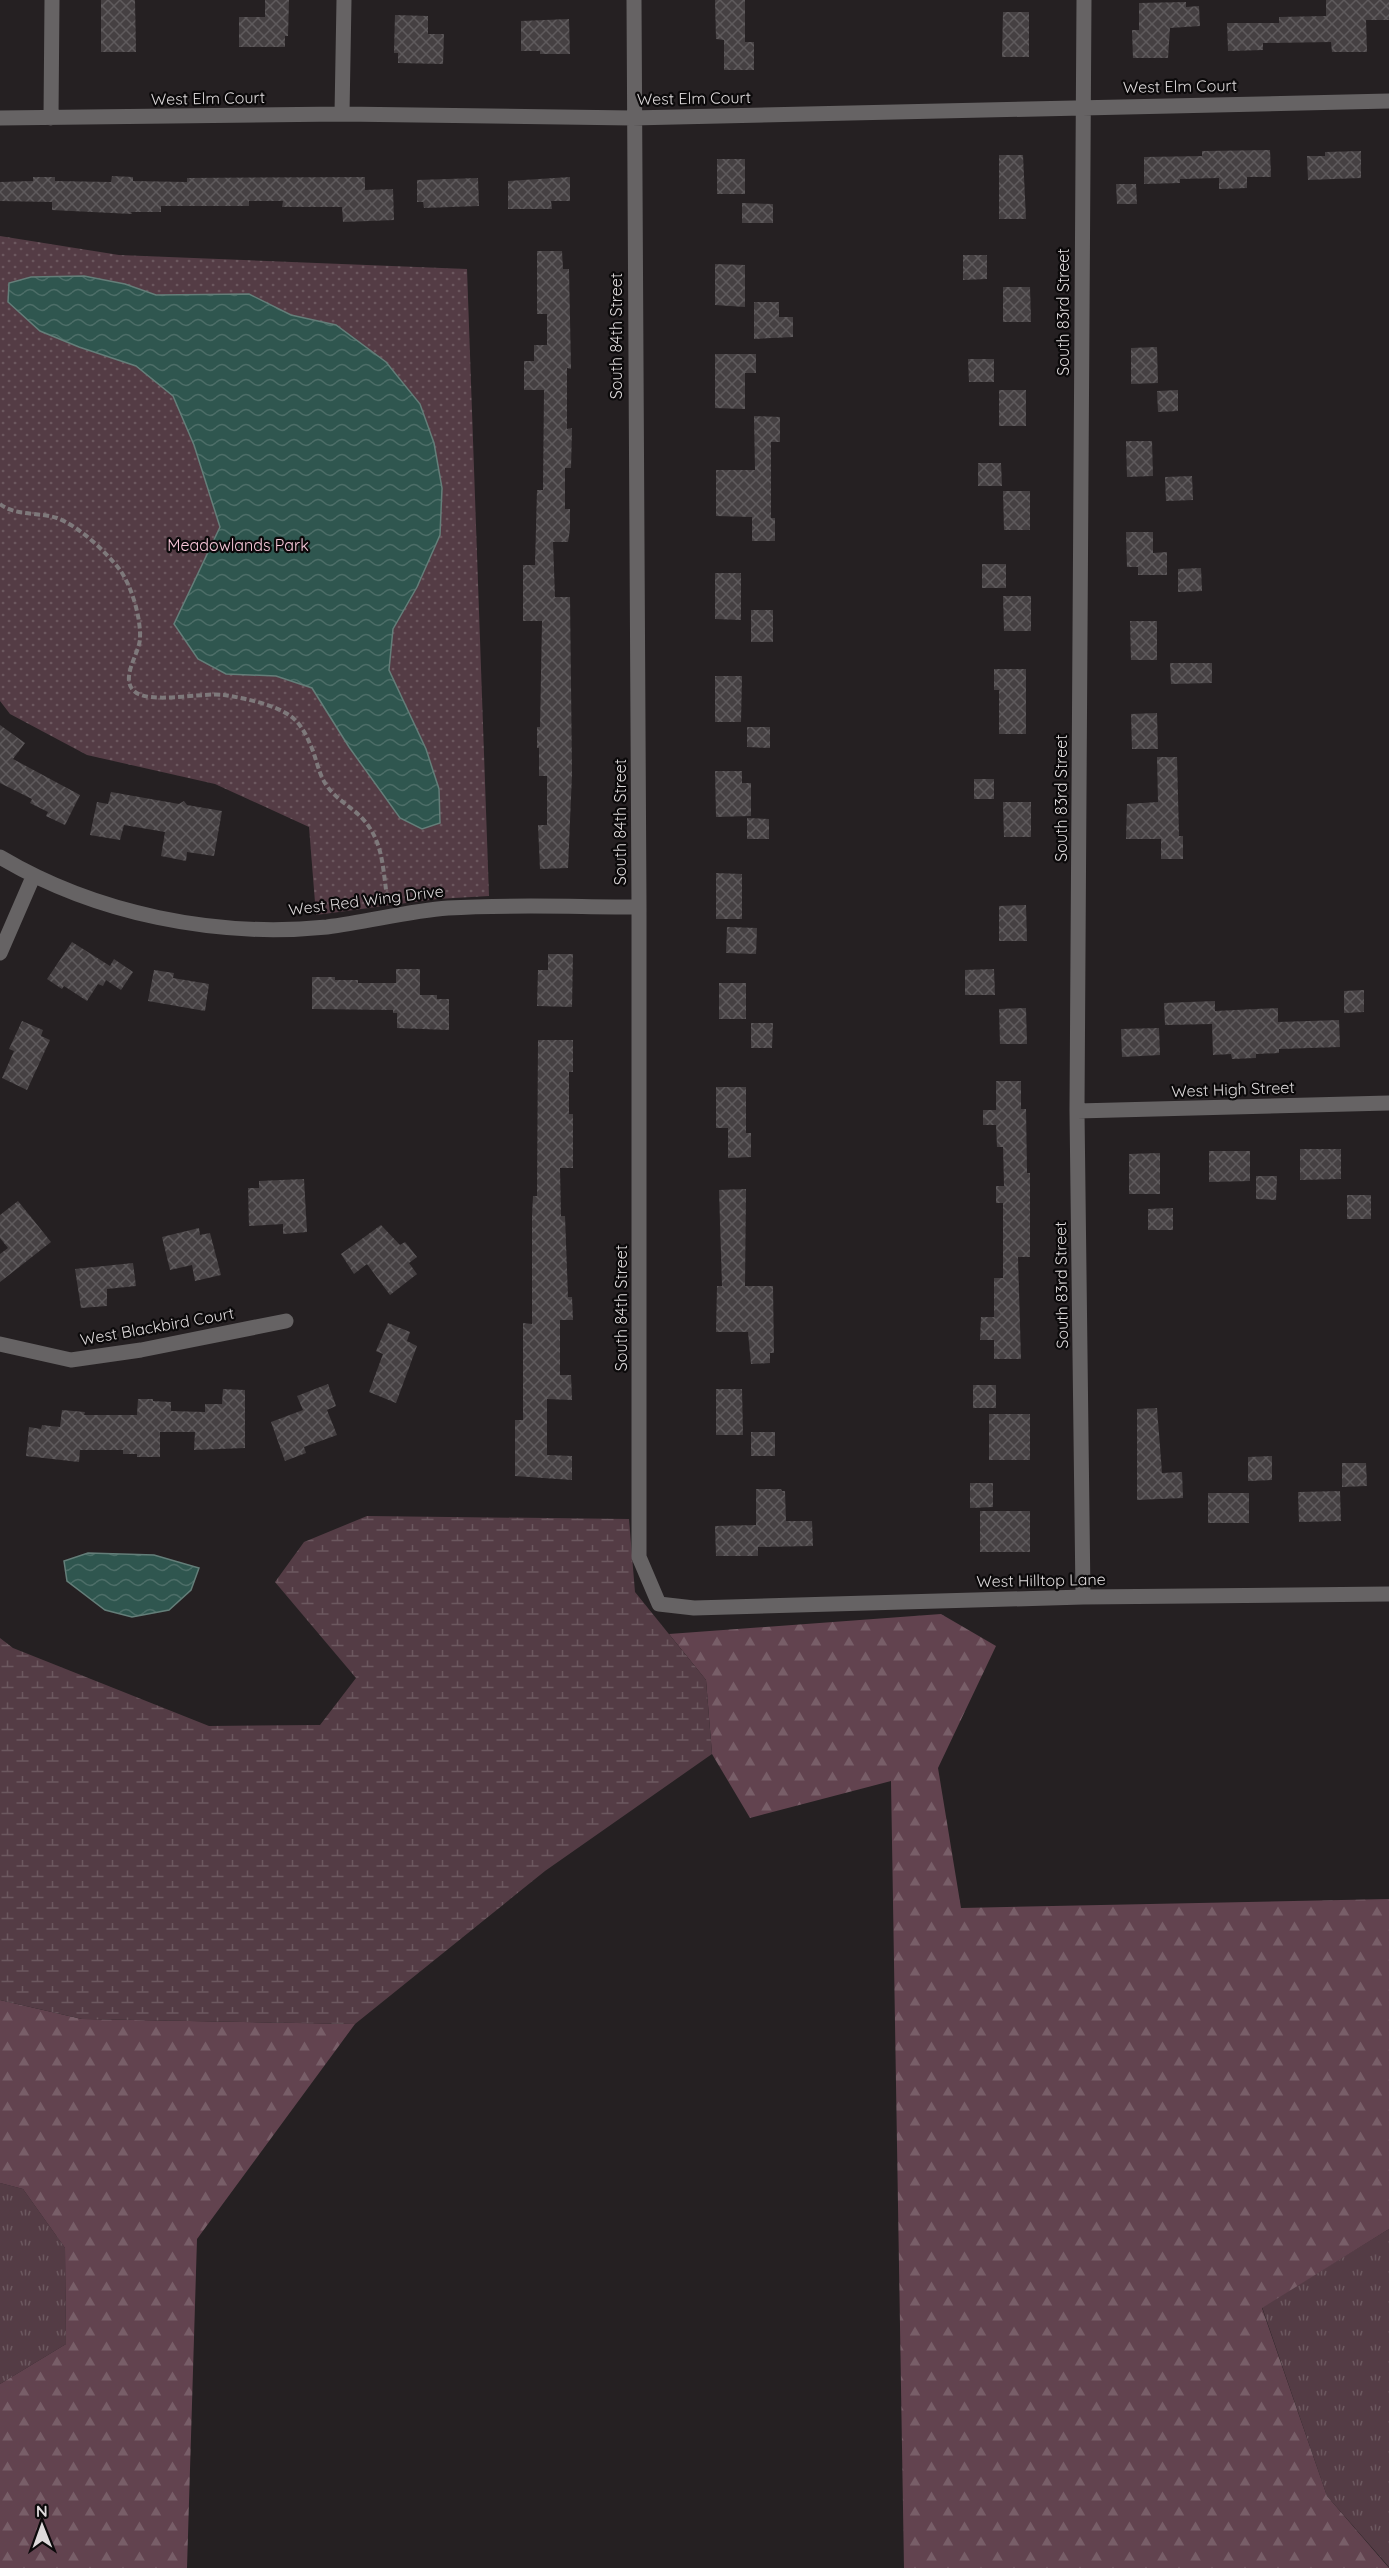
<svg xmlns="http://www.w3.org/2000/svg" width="1389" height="2568" font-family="Quicksand,sans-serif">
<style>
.grass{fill:url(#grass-tufts)}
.forest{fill:url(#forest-firs)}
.wetland{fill:url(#wetland-marsh)}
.park{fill:url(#park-dots)}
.water{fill:url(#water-waves);stroke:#647e79;stroke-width:1.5}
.building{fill:url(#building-cross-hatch)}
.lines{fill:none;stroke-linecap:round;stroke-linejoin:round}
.path{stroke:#7e797b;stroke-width:4;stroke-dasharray:6 3;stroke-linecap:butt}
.street{stroke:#666364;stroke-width:15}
.labels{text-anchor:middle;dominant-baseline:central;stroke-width:4.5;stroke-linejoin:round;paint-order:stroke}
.street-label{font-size:16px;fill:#dedadb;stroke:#0c0a0b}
.park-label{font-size:16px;fill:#fac8db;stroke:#0c0a0b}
</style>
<defs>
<pattern id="grass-tufts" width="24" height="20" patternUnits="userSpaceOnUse" patternTransform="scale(1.5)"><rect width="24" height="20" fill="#543c45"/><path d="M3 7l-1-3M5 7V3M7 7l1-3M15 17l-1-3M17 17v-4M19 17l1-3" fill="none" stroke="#6c585f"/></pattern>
<pattern id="forest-firs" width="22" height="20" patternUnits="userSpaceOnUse" patternTransform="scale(1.5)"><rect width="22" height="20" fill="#62434f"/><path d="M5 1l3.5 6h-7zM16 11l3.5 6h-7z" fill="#785e68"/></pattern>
<pattern id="wetland-marsh" width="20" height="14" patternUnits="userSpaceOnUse" patternTransform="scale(1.5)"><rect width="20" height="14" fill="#543c45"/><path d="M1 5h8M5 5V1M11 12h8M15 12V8" fill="none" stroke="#6c585f"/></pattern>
<pattern id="park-dots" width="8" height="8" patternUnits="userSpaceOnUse" patternTransform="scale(1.5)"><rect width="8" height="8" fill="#543c45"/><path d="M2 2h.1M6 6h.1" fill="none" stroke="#6c585f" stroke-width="1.8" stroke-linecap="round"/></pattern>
<pattern id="water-waves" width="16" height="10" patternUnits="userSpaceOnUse" patternTransform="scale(1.5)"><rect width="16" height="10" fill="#2f564f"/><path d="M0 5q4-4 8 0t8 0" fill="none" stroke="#4d6e68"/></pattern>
<pattern id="building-cross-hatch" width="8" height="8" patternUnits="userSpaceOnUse" patternTransform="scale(1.5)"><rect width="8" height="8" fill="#454042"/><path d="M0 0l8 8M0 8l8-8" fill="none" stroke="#5f5b5d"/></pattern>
</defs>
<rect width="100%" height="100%" fill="#252022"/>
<path class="grass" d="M0,2183L23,2189L65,2248L66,2344L0,2384Z
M1389,2229V2567L1327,2496L1262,2307Z"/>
<path class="forest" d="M941,1614L996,1646L938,1768L961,1908L1389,1899V2229L1262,2308L1327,2496L1389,2568H904L891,1781L750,1818L712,1754L706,1680L669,1634Z
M0,2000L82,2019L355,2024L197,2239L187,2568H0V2384L66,2344L65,2248L23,2189L0,2183Z"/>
<path class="wetland" d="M367,1516L629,1519L635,1592L706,1680L712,1754L545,1871L355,2024L82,2019L0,2000V1638L13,1648L209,1726L320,1725L356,1678L275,1582L304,1542Z"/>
<path class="park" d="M0,236L119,255L467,269L489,896L437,899L316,915L309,827L215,784L87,755L10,714L0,701Z"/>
<path class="water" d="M84,276L125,284L156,295L249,294L291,315L336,325L386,362L420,404L434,443L442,488L440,535L417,587L393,629L389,670L426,749L439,789L440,823L422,829L400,818L349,747L312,688L276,676L226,674L198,659L174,624L220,527L194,445L173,396L136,366L79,347L40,331L8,302L9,283L31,277Z
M88,1553L154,1555L199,1568L191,1590L169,1610L132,1617L105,1610L67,1581L64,1561Z"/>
<path class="building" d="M101,0H135L136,52H101Z
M265,0H289L288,36H285V47H239V17H265Z
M715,0H745V42H754V70H724V40L716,39Z
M1326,0H1389V20H1366L1367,52H1332L1331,42L1263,43V50L1228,51L1227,23H1279V17L1326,16Z
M1186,2V7L1199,6L1200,26L1170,28L1168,58H1133L1132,30H1139V3Z
M1003,12H1029V57H1002Z
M395,15L428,16V34H444L443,64L398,63V53H394Z
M569,19L570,54H540V51H521V21Z
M1270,150L1271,177H1247V188L1219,189V178L1180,179V183L1144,184V157L1202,156V151Z
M1361,151V178L1308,180L1307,156H1325V152Z
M999,155H1023L1026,219H999Z
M717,159H745V194H717Z
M112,176L133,177V181L187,182V178L365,177V190L393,189L394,220L343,222L342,207H282L283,201H249V206H161V212H131L132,214L52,210V202L0,201V182L33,181V177H55V181L111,182Z
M570,177V201H551L552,209H508V181Z
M478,178L479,206L424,208L423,202H417V180Z
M1116,184H1136L1137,204H1117Z
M742,203L773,204V223H742Z
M537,251H562L563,269H569L571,369L567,368V429L572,428L571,468H565V509H570V529L568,542H553L555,597H570L572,774L568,868L540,869L538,825H547V776H539V748H537V727H540L542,621H523V565H535L537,490H543L544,390H524V361H534V345H547V314H537Z
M963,255H987V279L963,280Z
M715,264L745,265V307L715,305Z
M1003,287H1030L1031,322H1003Z
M754,302H779V317H793V337L754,339Z
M1157,347L1158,383L1131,384V348Z
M715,354H756V373H745V409L715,408Z
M968,359H994V382H969Z
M999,390H1026V426H999Z
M1178,390V411L1158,412L1157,391Z
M754,416L780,417V442H771V518H775V541H752V517L716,516V470H755Z
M1126,441H1152L1153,476L1127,477Z
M978,463H1001L1002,486H978Z
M1192,476L1193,500L1166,501L1165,477Z
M1003,491H1030V530H1004Z
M1126,532H1153V553L1167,552V575H1138V567H1127Z
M982,564H1006V588H982Z
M1201,568L1202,591L1178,592V569Z
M715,573H741V620L715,619Z
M1003,596H1031V631H1004Z
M751,610H773V642H751Z
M1130,621H1157V660H1131Z
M1170,663H1212V683L1171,684Z
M994,669H1026V734H999V690H994Z
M715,676H742L741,722H715Z
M1157,713L1158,749H1132L1131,714Z
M0,725L25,743L13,759L80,795L65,825L46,816L48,812L30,803L32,799L0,783Z
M747,727H770V748L747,747Z
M1157,757H1177L1179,836H1183V859H1161V839H1126L1127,804L1158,802Z
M715,771H742V783H751V816L716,817Z
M974,779H994V799H974Z
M111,792L179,804L184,801L187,805L222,811L214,856L187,852L186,861L161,856L165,832L124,825L120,840L90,835L97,802L108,804Z
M1003,802H1031V837H1004Z
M747,818L769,819V839H747Z
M716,873L742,874V919H716Z
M1026,905L1027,941H999V906Z
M727,927L757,928L756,954L726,953Z
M72,942L110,966L114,959L133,972L121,990L106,980L103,986L98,984L87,1001L64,986L62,989L47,979Z
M548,954H573L572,1007L537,1006L538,970H548Z
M396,969H420V995H437V999H449V1030L397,1028V1013H393V1010L312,1009V977H335V980H358V983H396Z
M994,969L995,995H965V970Z
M154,970L174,973L173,978L209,984L205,1011L148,1001Z
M719,983H746V1019H719Z
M1364,990V1012L1344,1013V991Z
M1215,1001V1011L1278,1008V1022L1339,1020L1340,1047L1279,1049V1053L1256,1054V1058L1232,1059L1231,1054L1213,1055L1212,1024L1165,1025L1164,1003Z
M1026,1008L1027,1044H1000L999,1009Z
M22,1021L43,1030L41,1036L50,1040L27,1090L2,1078L14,1051L9,1049Z
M751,1023H773L772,1048H751Z
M1159,1028L1160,1055L1122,1057L1121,1029Z
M538,1040H573V1072H569V1114H573V1168H560L561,1216H565L568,1297H572L573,1320H560V1375H571L572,1400L547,1399V1455L572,1456V1480L515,1476V1420H523V1323L532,1324V1216L533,1196H537Z
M996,1081H1021V1109H1026L1027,1173H1030V1257H1018L1021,1359H994V1340H980L981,1317H994V1278H1003V1203H996V1186H1004L1003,1147H997L996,1125H983V1110H996Z
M716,1087H746V1133H751V1157L728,1158V1128H716Z
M1300,1149H1341V1179L1300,1180Z
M1209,1151H1250V1181L1209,1182Z
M1160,1153V1194H1129V1154Z
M1256,1176H1277L1276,1200L1256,1199Z
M304,1179L307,1232L283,1234V1224L249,1226L248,1188H259V1181Z
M746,1189L745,1286H773L774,1353H770V1363L751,1364L748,1332H716L717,1286H722L719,1190Z
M1347,1195H1371V1219H1347Z
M18,1201L51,1242L0,1282V1254L8,1248L0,1238V1215Z
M1173,1208V1230H1148V1209Z
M381,1225L400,1245L405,1242L417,1257L409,1263L417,1274L390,1295L367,1264L354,1274L341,1254Z
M199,1228L200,1235L210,1233L221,1275L195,1281L192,1265L170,1270L162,1237Z
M133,1263L136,1286L107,1289V1306L81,1308L75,1269Z
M388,1323L410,1332L407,1341L417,1346L396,1403L369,1392L383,1354L376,1351Z
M328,1384L336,1406L327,1410L337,1435L304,1447L306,1453L285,1461L271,1422L303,1410L297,1396Z
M973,1385H996V1408H973Z
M223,1389L245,1390V1448L194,1450L195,1432H160V1457H137V1454H123V1450H80L79,1462L26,1456L29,1427L41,1429L42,1425L60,1427L62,1410L85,1412L84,1415H137L138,1399H153V1401L171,1402V1411L205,1412V1404H222Z
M716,1389H742L743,1435H716Z
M1157,1408L1162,1473L1182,1472L1183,1498L1137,1500V1409Z
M989,1414H1030V1460H989Z
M751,1432H775V1456H751Z
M1272,1456V1480L1248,1481V1457Z
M1342,1463H1366L1367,1486L1342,1487Z
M970,1483H993V1507L970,1508Z
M756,1489H781L782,1491H785L786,1521H812L813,1546L758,1547V1556H716L715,1526L756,1525Z
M1340,1491L1341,1521L1299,1522L1298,1492Z
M1208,1493H1249V1523H1208Z
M980,1511H1030V1552H980Z"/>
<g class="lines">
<path class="path" d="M0,504C15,516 39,512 57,518C79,526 106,552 120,570C132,587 141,618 140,639C139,654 120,678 134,691C149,705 202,692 224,695C243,698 273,704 289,715C299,721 306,734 310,744C316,756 318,772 325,783C333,797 350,806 361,817C385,842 382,870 388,902"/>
<path class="street" d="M634,0L639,907V1557L659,1604L694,1608L1083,1597L1389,1594
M342,114L344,0
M0,118L342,114L632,118L1389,101
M51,118L52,0
M0,857C96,914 216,938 327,927C368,922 408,911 448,908C511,904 576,907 639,907
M0,953L33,877
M1077,1111L1389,1103
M0,1344L71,1360L141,1350L286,1321
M1083,1597L1077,1111L1084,0"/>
</g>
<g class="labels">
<g class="street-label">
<text transform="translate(1180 86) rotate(-1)">West Elm Court</text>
<text transform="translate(208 98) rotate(-1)">West Elm Court</text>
<text transform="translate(694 98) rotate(-1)">West Elm Court</text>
<text transform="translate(1063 312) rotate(-90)">South 83rd Street</text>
<text transform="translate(616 336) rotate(-90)">South 84th Street</text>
<text transform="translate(1061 798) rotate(-90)">South 83rd Street</text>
<text transform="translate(620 822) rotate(-90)">South 84th Street</text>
<text transform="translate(366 900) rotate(-7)">West Red Wing Drive</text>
<text transform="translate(1233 1089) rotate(-2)">West High Street</text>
<text transform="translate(1061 1285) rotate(-91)">South 83rd Street</text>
<text transform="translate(621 1308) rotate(-90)">South 84th Street</text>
<text transform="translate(157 1326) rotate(-10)">West Blackbird Court</text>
<text transform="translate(1041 1580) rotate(-1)">West Hilltop Lane</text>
</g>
<g class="park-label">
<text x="238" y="545">Meadowlands Park</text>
</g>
</g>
<g transform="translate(42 2526) rotate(359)" stroke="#0c0a0b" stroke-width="4.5" paint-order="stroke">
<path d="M0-4.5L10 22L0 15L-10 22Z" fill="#dedadb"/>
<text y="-9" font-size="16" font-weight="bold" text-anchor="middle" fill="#dedadb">N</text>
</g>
</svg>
